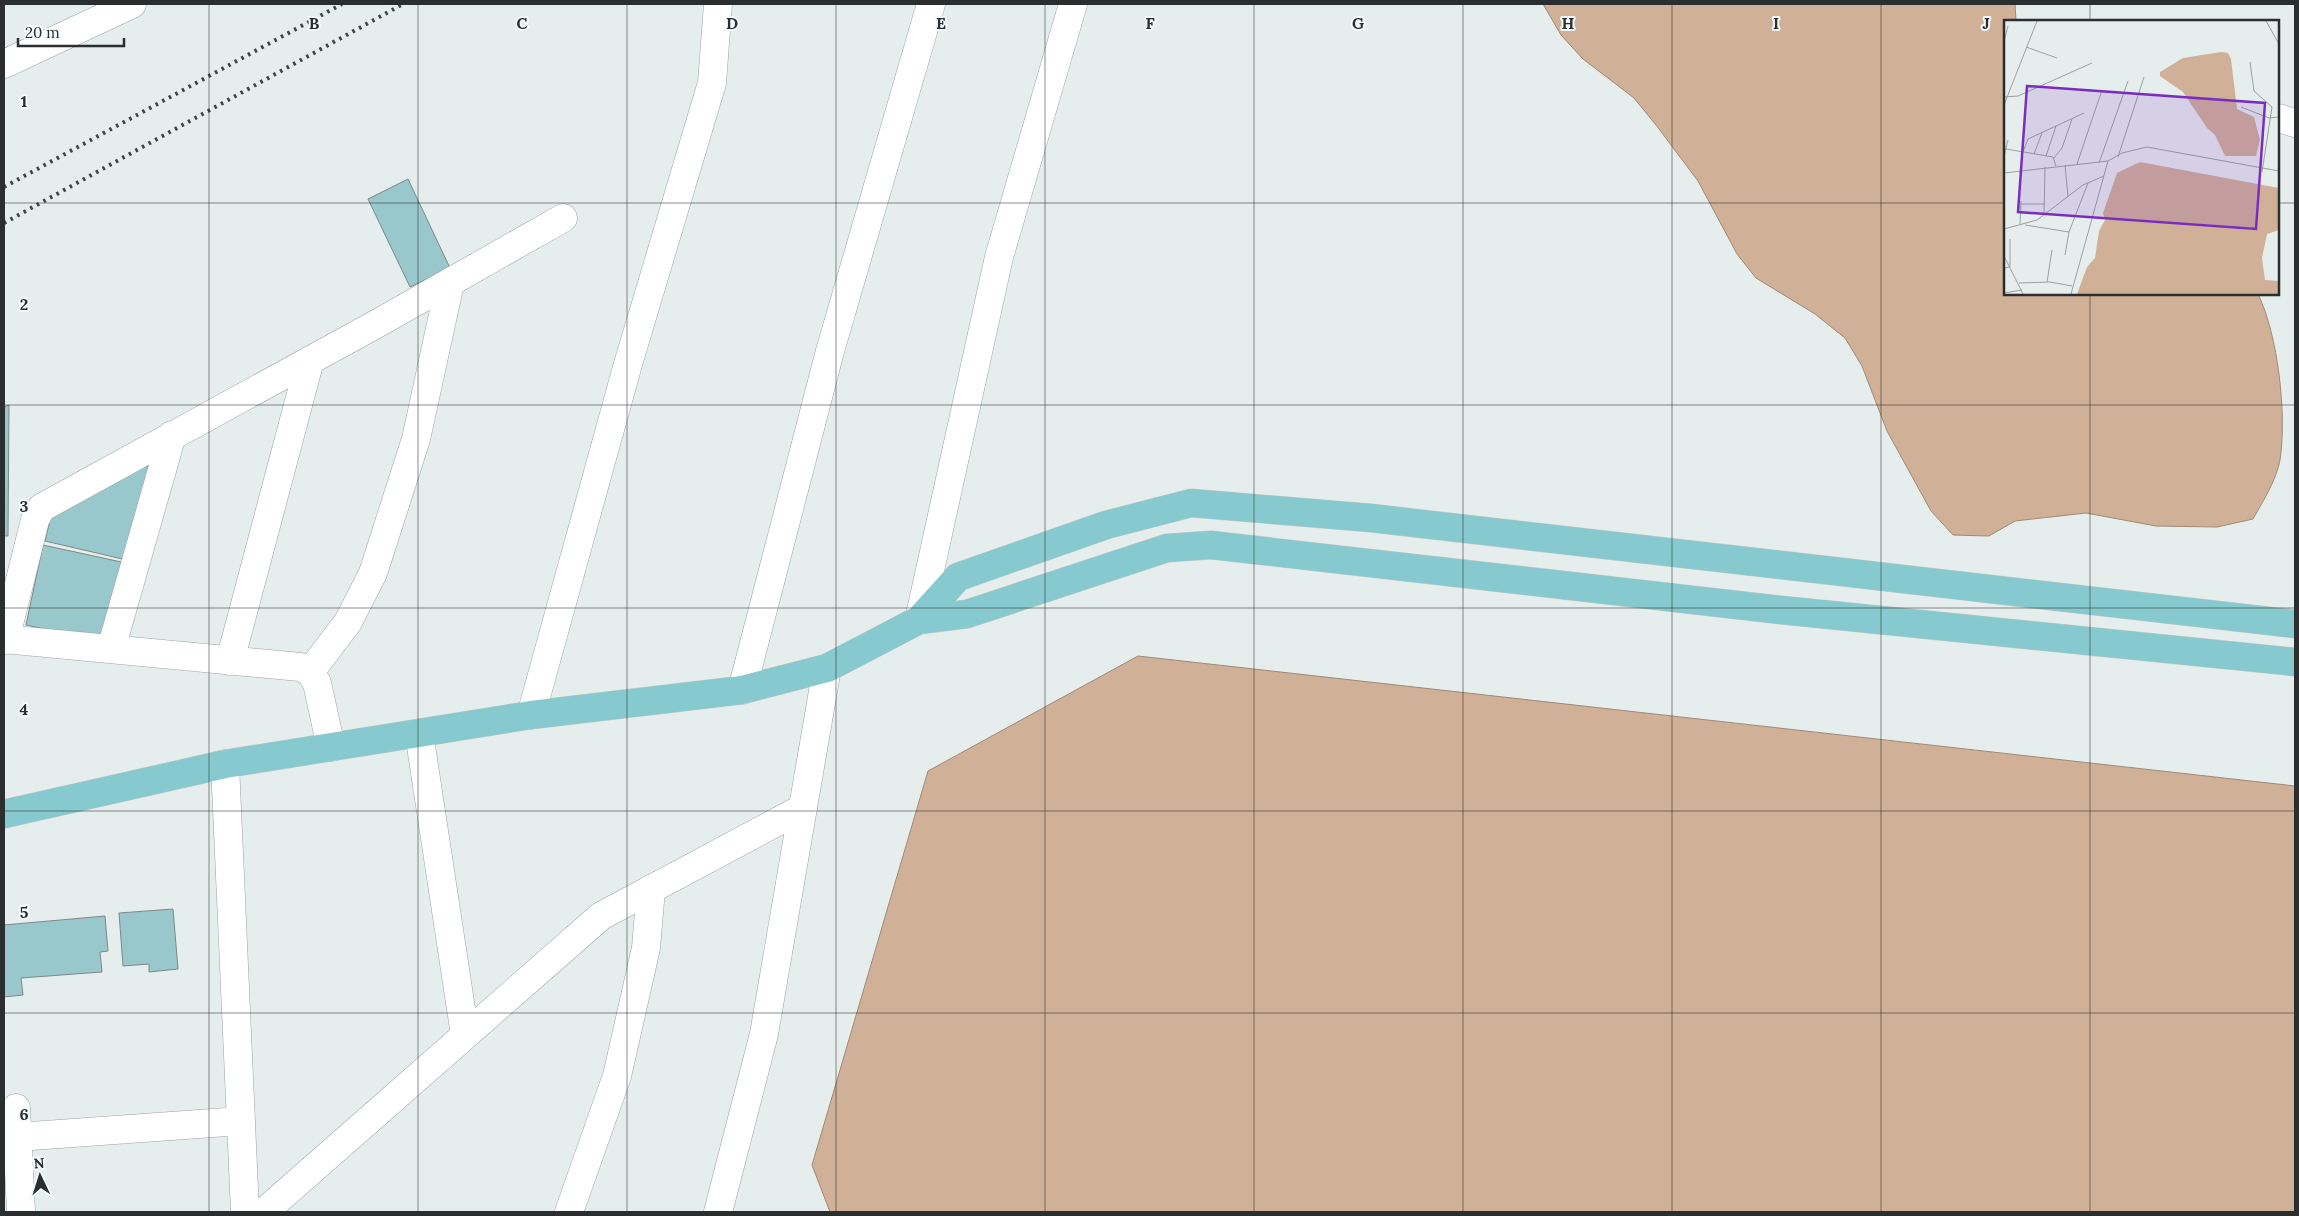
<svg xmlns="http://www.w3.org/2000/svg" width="2299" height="1216" font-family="Lora,serif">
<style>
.water{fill:#d1b098;stroke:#9f8978}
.building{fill:#98c8cc;stroke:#818788}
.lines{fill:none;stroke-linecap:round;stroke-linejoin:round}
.minor-casing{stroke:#9da3a4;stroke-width:29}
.tertiary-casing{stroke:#9da3a4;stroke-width:29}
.primary-casing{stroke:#c8c9c9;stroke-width:29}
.minor{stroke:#fff;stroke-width:28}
.tertiary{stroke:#fff;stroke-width:28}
.primary{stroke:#86c9ce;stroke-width:28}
.rail{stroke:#3f4343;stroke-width:4;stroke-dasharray:2.5 5;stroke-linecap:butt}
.grid{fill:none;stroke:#2b2e2e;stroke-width:1;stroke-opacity:0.55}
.inset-road{fill:none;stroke:#9ba1a1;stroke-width:1}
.view{fill:#7b2cbf;fill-opacity:0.15;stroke:#7b2cbf;stroke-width:2.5}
.inset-edge{fill:none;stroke:#2b2e2e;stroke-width:2.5}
.grid-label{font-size:16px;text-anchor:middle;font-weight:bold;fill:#2b2e2e;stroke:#f3fafb;stroke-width:4;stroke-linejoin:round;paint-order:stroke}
</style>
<rect width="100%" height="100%" fill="#e6eded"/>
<path class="water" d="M1543,4H2015L2016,21H2005V294H2258C2278,335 2287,414 2280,460C2276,481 2263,501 2253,519L2217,527L2156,526L2086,513L2015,521L1989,536L1953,535L1931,511L1887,431L1862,366L1845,338L1815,314L1756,278L1737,254L1698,181L1656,125L1634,98L1583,59L1561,35Z
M1138,656L2295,786V1212H830L812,1165L928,771Z"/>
<path class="building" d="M408,179L450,268L410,287L368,199Z
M9,405L8,536H4V407Z
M153,464L131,561L45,541L54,503Z
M43,545L126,563L109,643L26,625Z
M173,909L178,969L149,972V964L123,966L119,913Z
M105,916L108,951L100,952L102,972L21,978L23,995L4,997V925Z"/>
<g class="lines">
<g class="minor-casing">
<path id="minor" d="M4,64L132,4
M2278,118L2295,123
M919,620L999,257L1073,4
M4,639L300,667L310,672L317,683L331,747
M5,640L35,520L41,508L380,322L563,218
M111,649L172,435
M230,661L310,360
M310,672L348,622L373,573L416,439L450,283
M742,690L830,351L931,4
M531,715L628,364L712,83L718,4
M419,733L465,1035
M225,764L245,1212
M16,1108L21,1212
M17,1137L241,1121
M569,1212L617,1076L646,948L651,889
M718,1212L764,1034L827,668"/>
</g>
<g class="tertiary-casing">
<path id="tertiary" d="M264,1212L601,916L803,808"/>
</g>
<g class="primary-casing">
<path id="primary" d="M919,620L967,614L1167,548L1211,545L1781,610L2295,662
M4,814L225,764L531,715L742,690L827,668L919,620L958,577L1106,525L1191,503L1371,518L2295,624"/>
</g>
<use href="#minor" class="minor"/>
<use href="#tertiary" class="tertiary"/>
<use href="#primary" class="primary"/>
<path class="rail" d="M4,187L342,4
M4,223L403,4"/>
</g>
<path class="grid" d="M209,4V1212M418,4V1212M627,4V1212M836,4V1212M1045,4V1212M1254,4V1212M1463,4V1212M1672,4V1212M1881,4V1212M2090,4V21M4,203H2005M2278,203H2295M2090,294V1212M4,405H2295M4,608H2295M4,811H2295M4,1013H2295"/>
<g transform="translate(2004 20)">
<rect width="275" height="275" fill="#e6eded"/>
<path d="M217,32L224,33L227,39L233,89L250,97L256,120L252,136H221L211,115L203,108L179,72L156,56V52L179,38ZM136,142L275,168V210L263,214L258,238L261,260L275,261V274H73L83,247L91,238L95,211L101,200L99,193L113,153Z" fill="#d1b098"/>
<path class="inset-road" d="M262,1L275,24M0,21L4,6M22,27L53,38M246,42L250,71L268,87L258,152M0,77L14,76L88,43M0,85L33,1M237,87L265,98L275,97M2,129L49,137L52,146M19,132L24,119L80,93M30,134L38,113M0,136L4,120M42,136L52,106M114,137L140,57M50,138L58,128L68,99M95,143L124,61M73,144L98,70M61,145L64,177M0,153L104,141L118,133L143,127L275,151M17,184H40M40,195L41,147M16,204L17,181M21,205L65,212L84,163M0,209L33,200L79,165L100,156M61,235L65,212M0,236L19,274M0,248L6,247V219M43,262L48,230M15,263L46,262L68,266M0,273L18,270M67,274L104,141"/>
<path class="view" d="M23,66L261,83L252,209L14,192Z"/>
<rect width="275" height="275" class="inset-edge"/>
</g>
<g class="grid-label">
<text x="314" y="29">B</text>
<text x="522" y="29">C</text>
<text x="732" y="29">D</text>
<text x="941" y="29">E</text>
<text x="1150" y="29">F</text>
<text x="1358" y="29">G</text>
<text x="1568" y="29">H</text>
<text x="1776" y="29">I</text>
<text x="1986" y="29">J</text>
<text x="24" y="107">1</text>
<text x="24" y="310">2</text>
<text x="24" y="512">3</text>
<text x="24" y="715">4</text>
<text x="24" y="918">5</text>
<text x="24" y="1120">6</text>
</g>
<rect width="2299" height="1216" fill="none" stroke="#2b2e2e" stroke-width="10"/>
<g transform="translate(40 1176) rotate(356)" stroke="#f3fafb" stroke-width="4" paint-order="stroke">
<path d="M0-4L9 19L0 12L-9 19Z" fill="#2b2e2e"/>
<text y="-8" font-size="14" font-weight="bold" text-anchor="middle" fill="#2b2e2e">N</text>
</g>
<path d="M18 38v8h106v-8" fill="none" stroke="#2b2e2e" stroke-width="2.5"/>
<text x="25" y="38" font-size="15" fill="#2b2e2e" stroke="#f3fafb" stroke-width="4" paint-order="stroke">20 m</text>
</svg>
